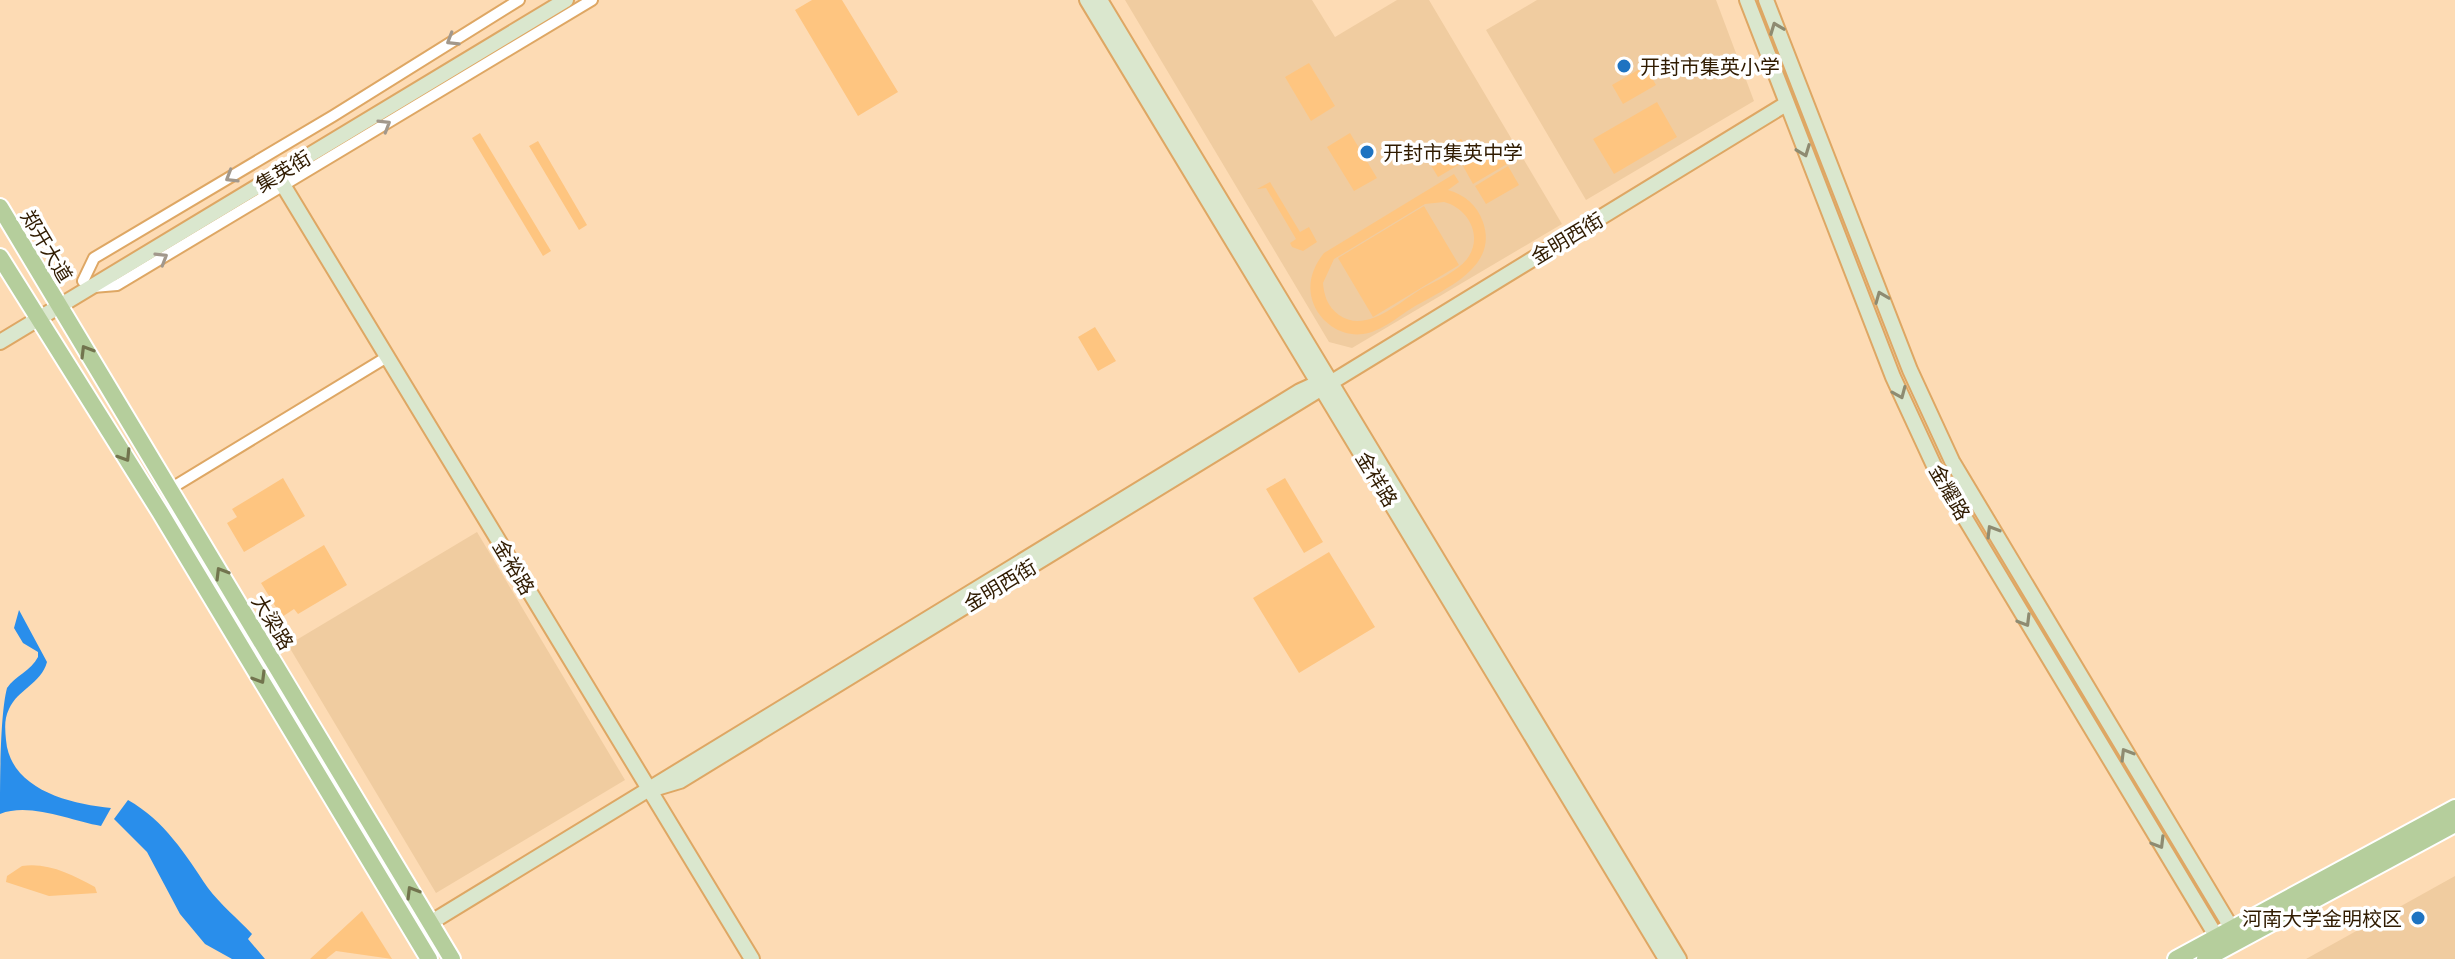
<svg xmlns="http://www.w3.org/2000/svg" width="2455" height="959" font-family="Lora,'Noto Sans SC',serif">
<style>
.built{fill:#f0cca0}
.green{fill:#fec580;fill-rule:evenodd}
.water{fill:#298eeb}
.lines{fill:none;stroke-linecap:round;stroke-linejoin:round}
.street-casing{stroke:#dea764;stroke-width:14}
.secondary-casing{stroke:#dea764;stroke-width:18}
.primary-casing{stroke:#fff;stroke-width:20}
.street{stroke:#fff;stroke-width:10}
.secondary{stroke:#dae7ce;stroke-width:14}
.primary{stroke:#b5ce9c;stroke-width:16}
.oneway{stroke:#8e8b71}
.oneway2{stroke:#a2988c}
.oneway3{stroke:#72744e}
.poi-dot{fill:#1e73c1;stroke:#fff;stroke-width:3}
.labels{text-anchor:middle;dominant-baseline:central;stroke-width:7;stroke-linejoin:round;paint-order:stroke}
.poi-label{font-size:20px;fill:#301b00;stroke:#fff;text-anchor:start}
.street-label{font-size:20px;fill:#301b00;stroke:#fff}
</style>
<rect width="100%" height="100%" fill="#fddbb4"/>
<path class="built" d="M1125,0H1312L1335,37L1397,0H1429L1562,224L1352,348L1329,342Z
M1537,0H1716L1754,101L1586,200L1486,30Z
M477,532L625,780L436,893L288,645Z
M2455,876V959H2306Z"/>
<path class="green" d="M812,0H842L898,92L858,116L795,10Z
M1309,63L1335,106L1311,121L1285,77Z
M1645,66L1656,85L1623,104L1612,85Z
M1657,102L1677,137L1614,174L1593,139Z
M480,133L551,251L543,256L472,138Z
M1350,133L1377,178L1354,191L1327,147Z
M1461,139L1472,157L1438,177L1427,159Z
M538,141L587,225L579,230L529,146Z
M1496,146L1507,164L1473,184L1463,166Z
M1508,166L1519,185L1486,204L1475,186Z
M1454,174L1459,182L1448,190C1465,195 1477,205 1483,222C1499,268 1444,289 1412,308C1398,317 1380,332 1363,334C1343,337 1322,324 1314,305C1306,286 1312,268 1324,253ZM1444,202C1468,208 1484,236 1467,259C1457,272 1435,281 1421,289C1398,303 1366,334 1339,315C1328,307 1324,296 1323,283L1334,259L1425,204Z
M1270,182L1300,232L1309,227L1317,242L1303,251L1292,247L1290,243L1296,239L1266,188L1257,189Z
M1424,206L1459,265L1373,317L1338,258Z
M1095,327L1116,361L1098,371L1078,337Z
M283,478L305,516L244,552L227,523L237,517L232,509Z
M1285,478L1323,542L1304,553L1266,489Z
M324,545L347,585L298,614L294,609L282,617L261,583Z
M1329,552L1375,627L1299,673L1253,598Z
M22,866C48,862 73,875 95,887L97,893L49,896L6,882L7,876Z
M362,911L392,959L336,951L326,959H310Z"/>
<path class="water" d="M19,610L47,662C41,684 18,689 9,709C4,719 5,729 6,740C10,789 69,804 111,808L101,826C71,821 30,802 0,814C0,782 0,715 7,688C15,676 31,671 38,657V652L23,643L14,628Z
M128,800C165,821 185,854 208,888C220,904 238,919 252,934L248,939L265,959H232L205,944L180,914L147,852L114,819Z"/>
<g class="lines">
<g class="street-casing">
<path id="street" d="M83,281L94,258L333,116L519,0
M93,287L117,285L592,0
M170,489L387,357"/>
</g>
<g class="secondary-casing">
<path id="secondary" d="M1087,0L1666,959
M1100,0L1679,959
M1747,0L1893,377L1936,470L2221,944
M1766,0L1910,370L1952,461L2237,937
M277,175L752,959
M0,342L566,0
M650,790L680,781L1786,104
M430,923L1300,391L1322,381"/>
</g>
<g class="primary-casing">
<path id="primary" d="M0,207L452,959
M0,257L160,512L429,959
M2176,959L2455,808
M2205,959L2455,824"/>
</g>
<use href="#street" class="street"/>
<use href="#secondary" class="secondary"/>
<use href="#primary" class="primary"/>
</g>
<defs><path id="oneway-chevron" d="M-2-3.5L2.5 0L-2 3.5" fill="none" stroke-width="1.6" stroke-linecap="round" stroke-linejoin="round" transform="scale(2)"/></defs>
<g class="oneway">
<use href="#oneway-chevron" transform="translate(1776 28) rotate(-111)"/>
<use href="#oneway-chevron" transform="translate(1804 151) rotate(69)"/>
<use href="#oneway-chevron" transform="translate(1881 297) rotate(-112)"/>
<use href="#oneway-chevron" transform="translate(1900 393) rotate(67)"/>
<use href="#oneway-chevron" transform="translate(1992 531) rotate(-121)"/>
<use href="#oneway-chevron" transform="translate(2025 621) rotate(59)"/>
<use href="#oneway-chevron" transform="translate(2126 754) rotate(-121)"/>
<use href="#oneway-chevron" transform="translate(2159 843) rotate(59)"/>
</g>
<g class="oneway2">
<use href="#oneway-chevron" transform="translate(452 40) rotate(149)"/>
<use href="#oneway-chevron" transform="translate(385 125) rotate(-31)"/>
<use href="#oneway-chevron" transform="translate(231 177) rotate(149)"/>
<use href="#oneway-chevron" transform="translate(162 258) rotate(-31)"/>
</g>
<g class="oneway3">
<use href="#oneway-chevron" transform="translate(86 351) rotate(-121)"/>
<use href="#oneway-chevron" transform="translate(125 456) rotate(58)"/>
<use href="#oneway-chevron" transform="translate(221 573) rotate(-121)"/>
<use href="#oneway-chevron" transform="translate(260 678) rotate(59)"/>
<use href="#oneway-chevron" transform="translate(412 892) rotate(-121)"/>
</g>
<g class="poi-dot">
<circle cx="1624" cy="66" r="8"/>
<circle cx="1367" cy="152" r="8"/>
<circle cx="2418" cy="918" r="8"/>
</g>
<g class="labels">
<g class="poi-label">
<text x="1640" y="66">开封市集英小学</text>
<text x="1383" y="152">开封市集英中学</text>
<text x="2402" y="918" text-anchor="end">河南大学金明校区</text>
</g>
<g class="street-label">
<text transform="translate(283 171) rotate(-31)">集英街</text>
<text transform="translate(1567 238) rotate(-31)">金明西街</text>
<text transform="translate(47 246) rotate(59)">郑开大道</text>
<text transform="translate(1377 479) rotate(59)">金祥路</text>
<text transform="translate(1950 492) rotate(60)">金耀路</text>
<text transform="translate(514 567) rotate(59)">金裕路</text>
<text transform="translate(1000 585) rotate(-31)">金明西街</text>
<text transform="translate(273 622) rotate(59)">大梁路</text>
</g>
</g>
</svg>
